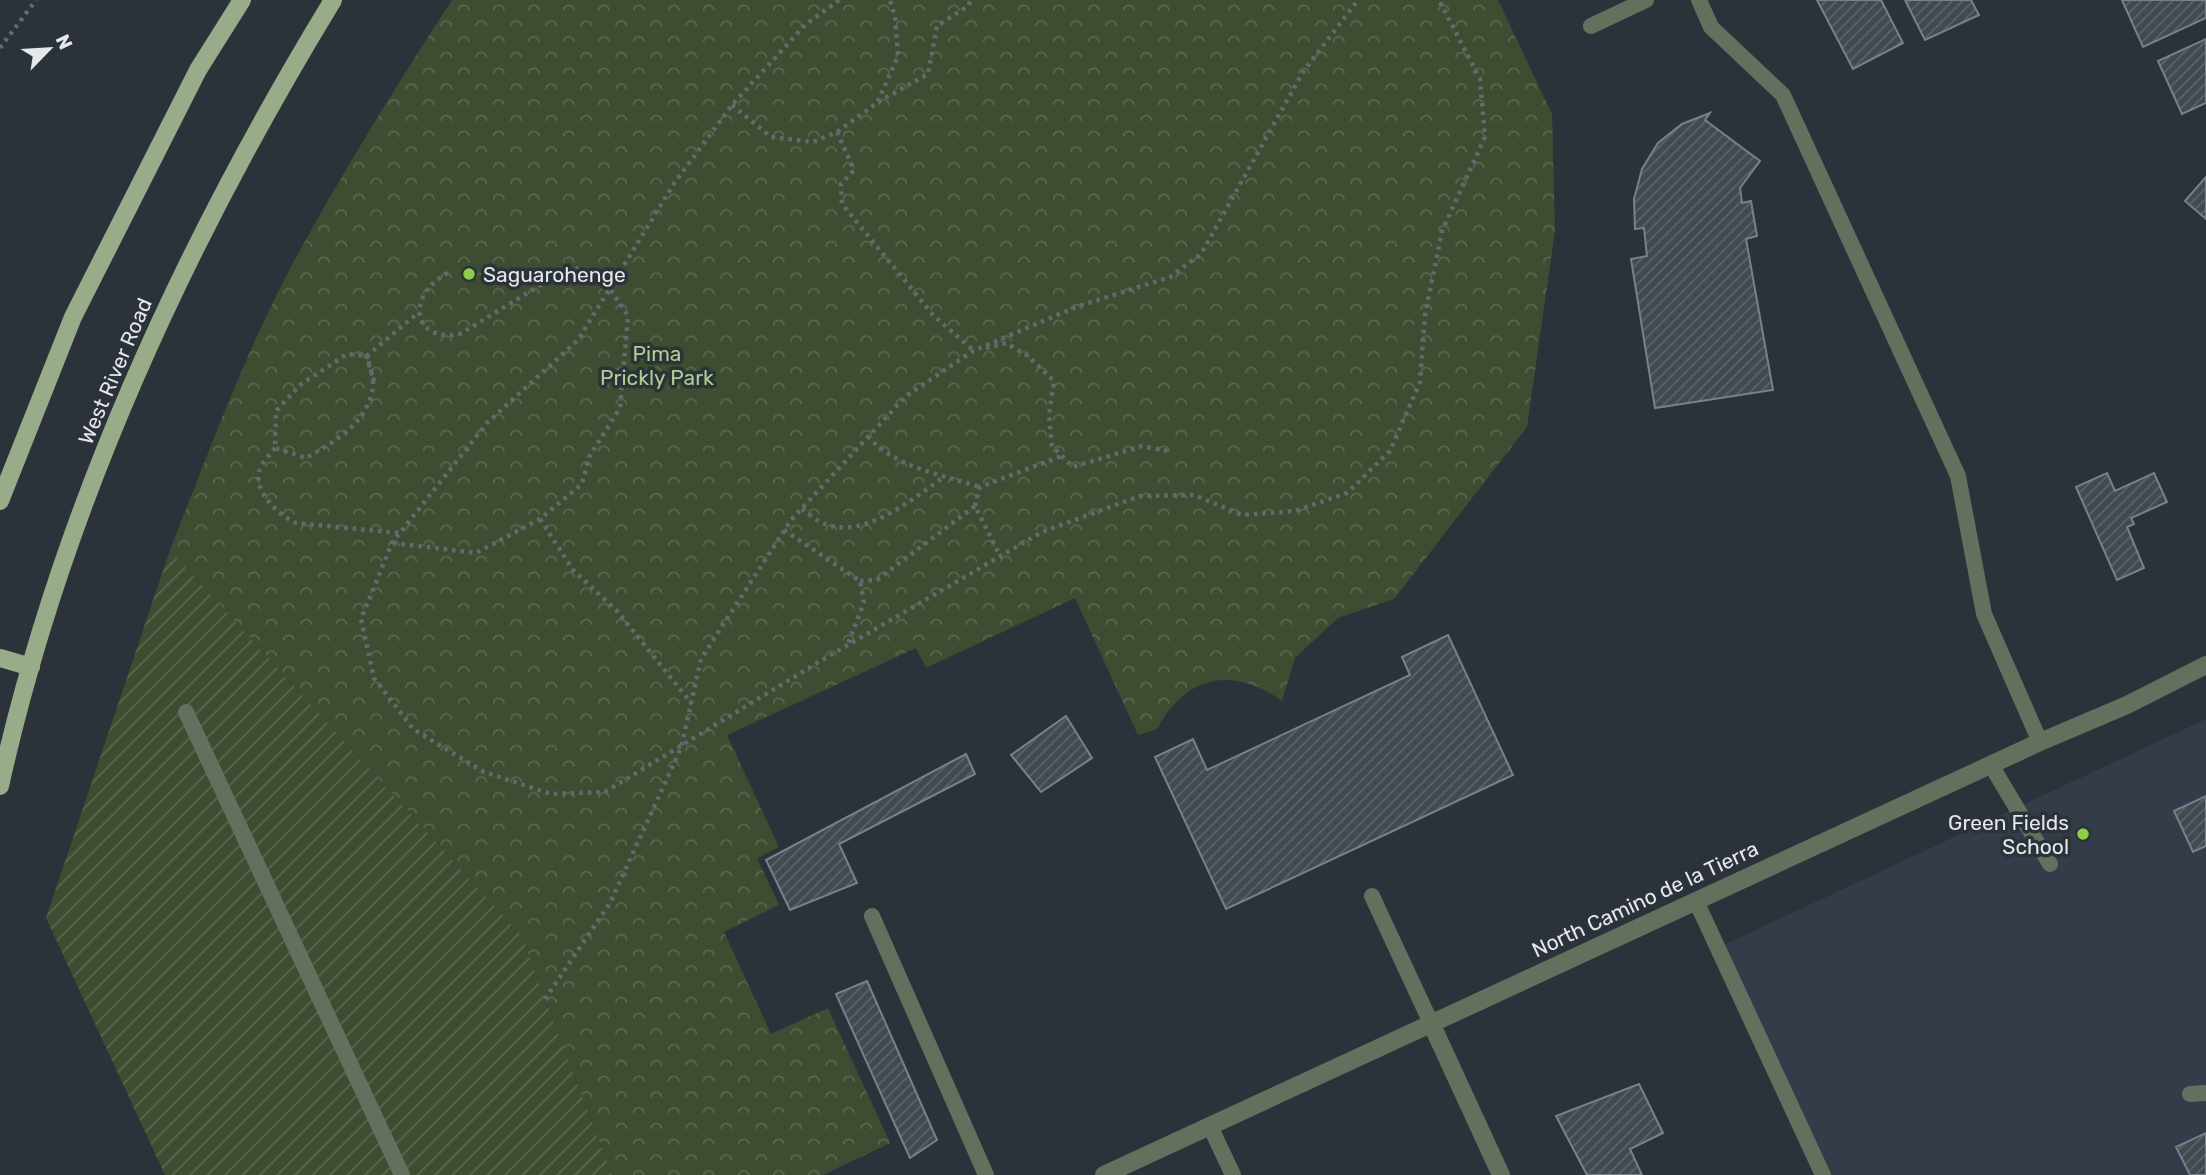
<svg xmlns="http://www.w3.org/2000/svg" width="2206" height="1175" font-family="Rubik,sans-serif">
<style>
.built{fill:#333c48}
.forest{fill:url(#forest-crowns)}
.garden{fill:url(#garden-furrows)}
.building{fill:url(#building-hatch);stroke:#7a8089;stroke-width:2}
.lines{fill:none;stroke-linecap:round;stroke-linejoin:round}
.path{stroke:#63696f;stroke-width:4.5;stroke-dasharray:3.5 5;stroke-linecap:butt}
.service{stroke:#656f5e;stroke-width:16}
.minor{stroke:#656f5e;stroke-width:18}
.tertiary{stroke:#656f5e;stroke-width:18}
.primary{stroke:#99ac89;stroke-width:18}
.poi-dot{fill:#8cce46;stroke:#2c3239;stroke-width:2.5}
.labels{text-anchor:middle;dominant-baseline:central;stroke-width:7;stroke-linejoin:round;paint-order:stroke}
.poi-label{font-size:21px;fill:#e4e8ed;stroke:#2c3239;text-anchor:start}
.park-label{font-size:21px;fill:#add091;stroke:#2c3239}
.street-label{font-size:21px;fill:#e4e8ed;stroke:#2c3239}
</style>
<defs>
<pattern id="forest-crowns" width="20" height="18" patternUnits="userSpaceOnUse" patternTransform="scale(1.75)"><rect width="20" height="18" fill="#3e4d31"/><path d="M2 6a3 3 0 1 1 6 0M12 15a3 3 0 1 1 6 0" fill="none" stroke="#5a674f"/></pattern>
<pattern id="garden-furrows" width="10" height="10" patternUnits="userSpaceOnUse" patternTransform="scale(1.75)"><rect width="10" height="10" fill="#3e4d31"/><path d="M-1 1l2-2M0 10L10 0M9 11l2-2" fill="none" stroke="#5a674f"/></pattern>
<pattern id="building-hatch" width="6" height="6" patternUnits="userSpaceOnUse" patternTransform="scale(1.75)"><rect width="6" height="6" fill="#434950"/><path d="M-1 1l2-2M0 6l6-6M5 7l2-2" fill="none" stroke="#5e636a"/></pattern>
</defs>
<rect width="100%" height="100%" fill="#2c3239"/>
<path class="built" d="M2206,719V1175H1828L1715,949Z"/>
<path class="forest" d="M452,0H1498L1552,114L1555,231L1527,427L1394,599L1338,618L1295,658L1282,701C1232,666 1187,674 1157,729L1138,735L1075,598L926,668L916,648L727,735L779,847L757,858L779,905L724,932L771,1034L828,1008L890,1143L823,1175H612L521,935L170,550C208,454 244,355 293,263C342,173 396,86 452,0Z"/>
<path class="garden" d="M170,550L521,935L612,1175H165L46,918Z"/>
<path class="building" d="M1817,0H1881L1903,43L1853,69Z
M1905,0H1971L1979,15L1925,40Z
M2122,0H2206V18L2143,47Z
M2206,39V103L2182,114L2158,61Z
M1710,113L1705,120L1760,161L1740,188L1742,203L1751,201L1757,236L1746,239L1773,390L1655,408L1631,259L1647,256L1644,228L1635,229L1634,199L1642,169L1658,143L1682,124Z
M2206,177V219L2185,201Z
M2107,473L2115,491L2154,473L2167,502L2131,518L2134,524L2127,527L2144,568L2117,580L2076,487Z
M1448,635L1513,775L1226,909L1155,757L1193,739L1207,770L1410,675L1402,657Z
M1066,716L1092,758L1041,792L1011,755Z
M966,754L975,774L839,844L857,883L790,910L766,860Z
M2206,796V846L2193,852L2174,811Z
M867,981L937,1140L910,1158L836,994Z
M1639,1084L1663,1133L1630,1149L1642,1175H1587L1556,1116Z
M2206,1133V1175H2190L2176,1147Z"/>
<g class="lines">
<path class="path" d="M839,0L805,25L732,105L675,182L578,340L487,423L392,543L361,619L374,678L413,729L484,772L551,794L605,792L817,663L1042,532L1140,496L1194,495L1242,515L1295,511L1347,493L1390,451L1420,382L1425,315L1442,231L1485,137L1480,79L1439,0
M0,48L36,0
M878,102L928,74L937,26L968,6L971,0
M732,105L771,137L813,142L837,132L877,103L898,56L895,17L890,0
M837,132L854,170L841,184L842,204L933,315L974,351
M986,348L1006,343L1028,356L1054,381L1049,415L1052,446L1073,467L1142,446L1168,451
M374,381L367,356C368,365 373,374 373,382C373,420 334,442 306,458L275,448L276,411L300,385L347,354L367,356L419,312
M868,436C893,467 943,475 980,487
M275,448C270,454 261,464 259,472C254,493 280,516 296,523L399,533
M975,506L980,487L1062,456
M802,509C809,514 817,521 825,524C864,540 916,497 945,476
M540,519L573,570L617,611L692,704
M784,530L860,581L864,602L848,644
M393,543L476,553L540,519L582,484L589,457L620,408L628,316L610,289L572,266L460,334C410,343 406,293 450,272
M860,581L877,580L975,506L1000,556
M545,999L610,903L681,748L701,659L791,520L906,396L973,351L1076,307L1170,277L1201,254L1303,72L1358,0"/>
<path class="service" d="M1699,0L1711,27L1783,95L1958,476L1984,614L2040,742
M1591,26L1646,0
M186,712L402,1175
M1991,765L2050,864
M1372,896L1431,1023
M1696,901L1823,1175
M872,916L986,1175
M2190,1094L2206,1093
M1210,1126L1233,1175"/>
<path class="minor" d="M1431,1023L1501,1175"/>
<path class="tertiary" d="M1104,1175L2040,742L2127,705L2206,665"/>
<path class="primary" d="M0,501L73,317L198,70L242,0
M0,658L31,667
M0,786C62,506 185,243 333,0"/>
</g>
<g class="poi-dot">
<circle cx="469" cy="274" r="7"/>
<circle cx="2083" cy="834" r="7"/>
</g>
<g class="labels">
<g class="poi-label">
<text x="483" y="274">Saguarohenge</text>
<text x="2069" y="822" text-anchor="end">Green Fields<tspan x="2069" dy="24">School</tspan></text>
</g>
<g class="park-label">
<text x="657" y="353">Pima<tspan x="657" dy="24">Prickly Park</tspan></text>
</g>
<g class="street-label">
<text transform="translate(115 371) rotate(-67)">West River Road</text>
<text transform="translate(1645 899) rotate(-25)">North Camino de la Tierra</text>
</g>
</g>
<g transform="translate(49 49) rotate(65)" stroke="#2c3239" stroke-width="5" paint-order="stroke">
<path d="M0-5L12 26L0 18L-12 26Z" fill="#e4e8ed"/>
<text y="-10" font-size="19" font-weight="bold" text-anchor="middle" fill="#e4e8ed">N</text>
</g>
</svg>
